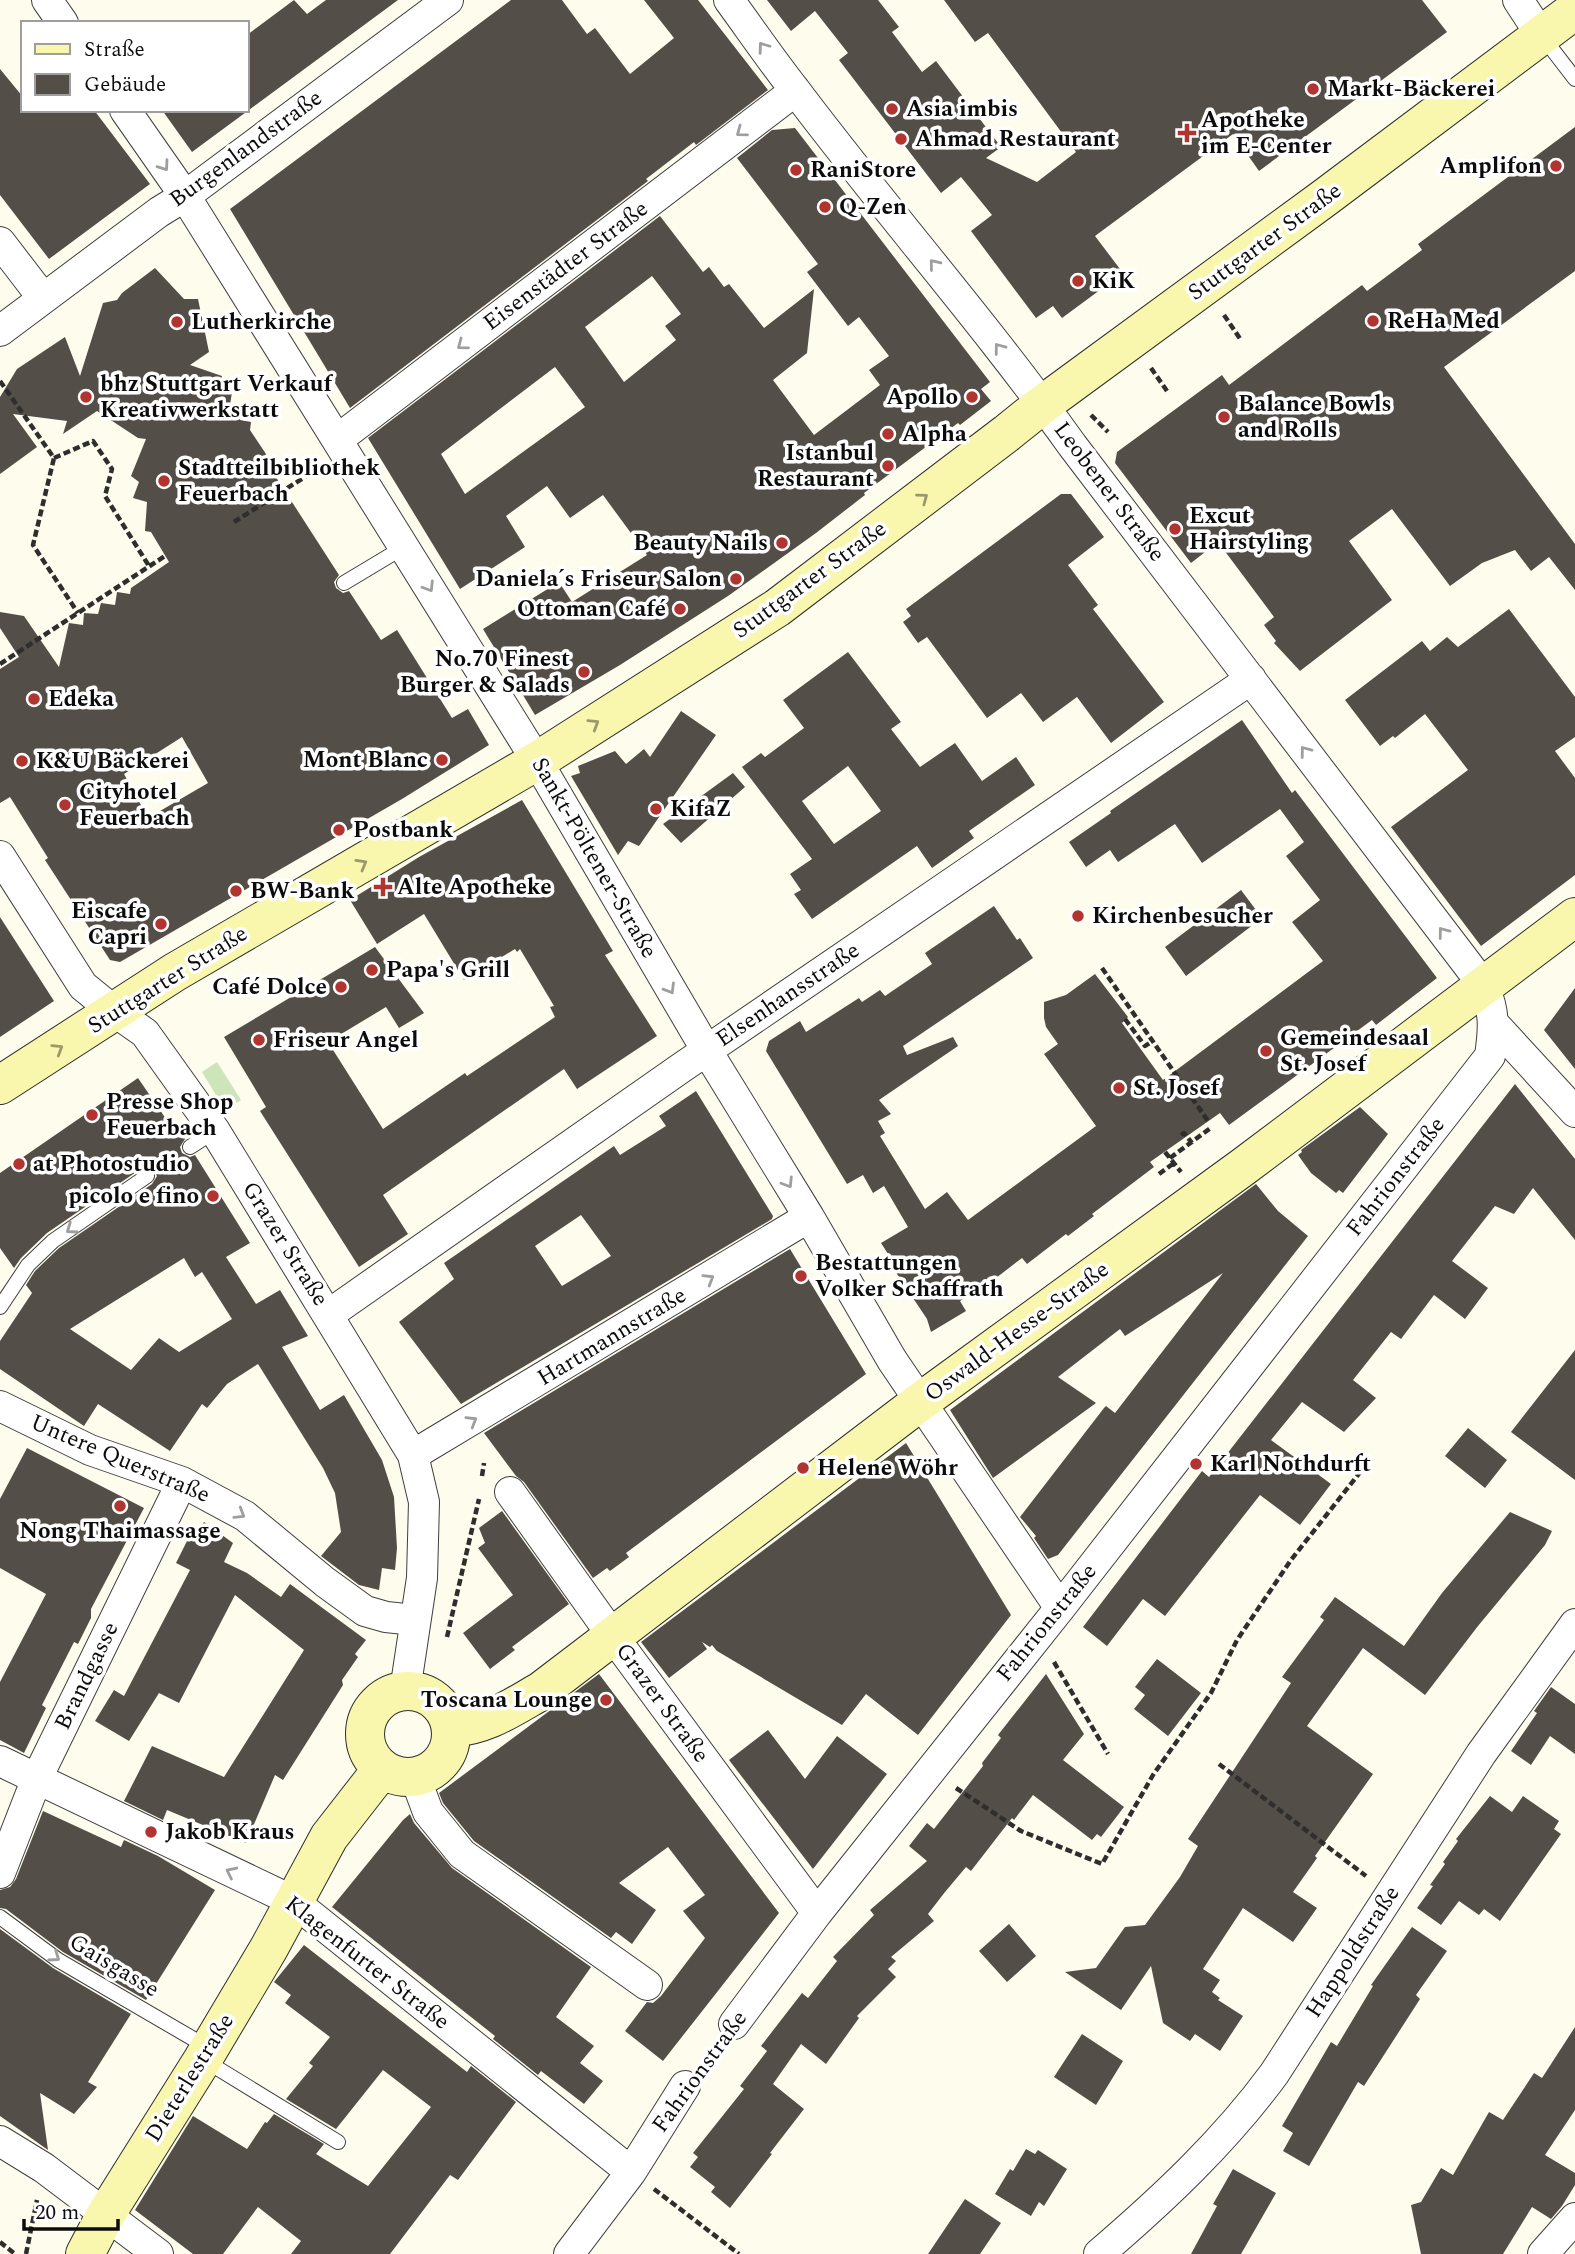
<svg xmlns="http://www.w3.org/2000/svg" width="1575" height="2254" font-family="Spectral,serif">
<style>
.green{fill:#cce5b9}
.building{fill:#544e49;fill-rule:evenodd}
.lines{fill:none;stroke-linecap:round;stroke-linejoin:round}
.lane-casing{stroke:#3f3f3f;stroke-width:16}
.street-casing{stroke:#3f3f3f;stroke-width:32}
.secondary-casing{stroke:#2e2e2e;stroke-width:40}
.path{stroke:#2e2e2e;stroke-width:4.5;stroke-dasharray:7 3.5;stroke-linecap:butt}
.lane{stroke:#fff;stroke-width:14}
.street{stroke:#fff;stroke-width:30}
.secondary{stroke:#f9f6ad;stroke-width:38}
.oneway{stroke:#9e9e9e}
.oneway2{stroke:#9a986d}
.poi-dot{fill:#b13430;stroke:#fff;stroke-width:2.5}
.labels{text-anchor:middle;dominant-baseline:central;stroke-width:7;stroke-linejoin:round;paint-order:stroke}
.poi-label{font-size:23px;font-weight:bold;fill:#0c0c0c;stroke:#fff;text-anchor:start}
.street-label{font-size:23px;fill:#0c0c0c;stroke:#fff}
</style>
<rect width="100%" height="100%" fill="#fefced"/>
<path class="green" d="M217,1062L241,1100L231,1107L222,1105L202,1072Z"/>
<path class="building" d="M294,0L307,14L326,0H398L192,152L162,110H247V35Z
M511,0H562L587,34L595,28L630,74L674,38L644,0H698L768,90L696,145L694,142L646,179L648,181L350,408L230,209Z
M767,0H878L899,27L892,32L922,72L936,61L1001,147L986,158L1037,182L1076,152L988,33L975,42L944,0H1422L1447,32L1259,171L1233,134L1095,236L1123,273L1062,318L1053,306L1036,318L971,231L992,215L961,177L941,193L839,60L848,53L815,11L791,31Z
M0,69L23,97V110H94L150,184L49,259L0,195Z
M1575,127V271L1444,367L1575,544V590L1549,557L1531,571L1515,550L1482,563L1450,586L1392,509L1349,541L1392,600L1300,671L1274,643L1276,641L1264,625L1274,617L1218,542L1191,563L1115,463L1117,452L1222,375L1229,385L1362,285L1367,291L1422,250L1418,244Z
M795,128L990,382L981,389L991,401L960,425L958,423L864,493L865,495L816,533L728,596L620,665L535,715L483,629L559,582L572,602L647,555L603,495L570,518L547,486L506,516L525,547L460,589L368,438L660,216L703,272L709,267L724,287L729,284L764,328L814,289L807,353L773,380L814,435L880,385L869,370L889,356L859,317L848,326L807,272L818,264L737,158L772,130ZM652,276L681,314L665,326L676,340L624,382L585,327ZM555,367L585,407L465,494L441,454Z
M155,268L184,299H198L209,352L190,365L222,376L218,389L232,392L230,405L242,408L240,420L251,422L250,430L266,454L259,469L272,471L339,575L334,582L336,588L343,593L349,591L381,640L397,630L452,718L468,709L489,745L402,799L120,962L110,960L45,860L48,858L10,797L0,803V669L19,657L0,628V612L24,616L59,667L69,623L83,625L84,613L98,614L101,603L115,605L117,592L130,594L131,588L169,562L151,532L145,531L147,502L133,498L139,482L131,476L146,439L138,438L97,411L63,434L67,421L13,414L37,447L0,474V397L17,369L65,337L80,376L103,303L117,300L122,293ZM182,737L208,783L148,818L124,774Z
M1061,494H1071L1104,537L1068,565L1098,605L1093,609L1164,702L1111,743L1077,697L1043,722L1021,693L987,718L927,637L918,643L903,622L911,616L906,609Z
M1509,609L1575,697V737L1555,751L1575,778V875L1481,946L1391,827L1468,770L1425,714L1395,738L1393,736L1380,746L1345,700L1422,641L1430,651L1447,637L1458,647Z
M848,652L901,722L891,729L920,767L955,743L982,781L1016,757L1035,785L969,831L974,838L932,868L917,846L812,919L794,894L801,890L790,874L812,859L742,767L761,753L765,757L804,728L783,700ZM848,766L881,811L834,844L802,801Z
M681,711L716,735L639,846L628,841L618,855L571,776L580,773L578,766L615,751L626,764L644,749L650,757Z
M1242,720L1292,793L1295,790L1437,978L1376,1025L1372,1020L1229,1125L1220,1113L1150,1162L1154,1167L1092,1214L1094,1216L1068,1236L1066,1234L1027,1264L1022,1258L983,1288L960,1301L966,1311L931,1332L927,1319L887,1259L890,1257L881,1243L908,1227L884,1186L873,1193L863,1175L847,1184L766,1051L769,1041L800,1021L806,1032L859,998L862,1002L880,990L885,996L932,964L925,953L994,906L1017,940L1020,938L1033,958L903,1046L907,1055L953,1037L958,1046L879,1100L891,1114L878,1121L885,1133L880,1136L925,1209L947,1192L968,1220L1096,1126L1044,1054L1058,1044L1046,1027L1044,1018V1002L1066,995L1095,974L1128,1017L1122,1023L1163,1080L1323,961L1292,922L1320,900L1286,856L1304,842L1280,809L1202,863L1175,824L1118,862L1110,850L1086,867L1069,842L1111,813L1110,811Z
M733,773L745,787L681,843L663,824Z
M522,800L613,951L605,955L657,1036L577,1089L564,1069L383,1195L408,1234L359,1267L260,1111L266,1107L224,1037L375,947L424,1013L399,1028L386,1007L328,1042L383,1129L465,1073L467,1076L555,1017L550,1007L554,1006L520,949L517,952L515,949L464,980L424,914L377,944L350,900L419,857Z
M1241,890L1262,918L1186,976L1165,947Z
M0,917L54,1001L0,1037Z
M1575,988V1069L1544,1030Z
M138,1078L179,1138L182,1135L185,1139L180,1147L182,1153L190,1157L195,1155L250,1243L226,1257L256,1304L280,1290L308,1336L282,1347L320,1410L344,1395L382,1460L394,1497L397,1548L395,1570L382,1568L379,1590L359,1585L321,1556L341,1532L335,1493L323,1468L258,1364L227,1384L207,1408L202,1404L170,1451L98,1404L84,1426L0,1369V1341L32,1293L26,1285L35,1271L59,1248L152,1184L157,1176L152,1168H142L47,1233L21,1258L14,1268L0,1248V1173ZM184,1258L195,1277L202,1272L232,1319L179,1352L159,1338L131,1370L70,1329Z
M1515,1084L1575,1159V1240L1533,1188L1514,1214L1495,1206L1452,1261L1488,1288L1465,1319L1434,1295L1401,1339L1391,1332L1353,1380L1376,1398L1344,1432L1302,1402L1271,1440L1331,1484L1300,1525L1260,1495L1165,1616L1143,1599L1107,1646L1083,1627L1202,1471L1209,1477Z
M696,1091L773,1216L772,1219L461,1404L399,1322L454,1279L444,1263L614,1146L620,1155L666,1126L659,1116ZM581,1215L611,1256L562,1286L535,1246Z
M1360,1107L1388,1134L1343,1193L1339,1190L1336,1193L1311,1173L1298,1155L1302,1152L1301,1150Z
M1256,1184L1278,1211L1308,1236L1058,1555L1048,1559L1034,1538L1036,1536L1020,1517L1104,1408L1106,1406L1115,1413L1223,1273L1125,1336L1120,1329L1058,1377L1096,1403L993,1478L950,1410Z
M790,1249L866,1374L626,1553L629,1557L610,1571L607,1568L593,1578L524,1482L516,1476L484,1433Z
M1575,1350V1480L1511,1432Z
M1468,1428L1507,1460L1485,1488L1445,1456Z
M906,1443L1011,1615L918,1735L866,1694L842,1725L717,1651L712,1645L710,1647L702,1642L707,1649L669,1678L641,1642Z
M27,1448L144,1508L91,1609V1618L78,1644L74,1642L42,1705L46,1708L24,1753L0,1740V1682L46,1594L0,1568V1499Z
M502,1511L569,1604L512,1647L515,1650L490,1669L463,1633L513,1595L478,1548L485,1543L479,1528Z
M1510,1512L1552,1531L1545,1545L1478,1626L1425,1695L1363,1648L1307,1726L1373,1774L1315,1856L1317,1858L1293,1892L1317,1908L1293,1942L1243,1908L1203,1969L1220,1980L1212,1992L1220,1998L1218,2000L1243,2016L1220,2051L1195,2034L1190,2041L1163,2023L1151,1966L1121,2010L1065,1972L1096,1968L1125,1927L1145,1925L1180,1877L1198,1846L1188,1839L1291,1683L1282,1677L1324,1620L1320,1617L1335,1597L1404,1646L1442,1593Z
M204,1522L233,1543L224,1562L247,1573L281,1597L290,1584L366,1640L355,1654L358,1657L342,1680L343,1685L283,1780L275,1775L246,1843L167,1810L163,1820L124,1801L152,1746L224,1777L304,1650L235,1595L179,1703L159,1693L129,1741L95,1721L114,1690L124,1696L190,1570L176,1563L191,1533L196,1535Z
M1157,1659L1201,1693L1168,1736L1134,1709L1145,1695L1135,1687Z
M599,1674L779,1913L663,2061L625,2031L647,2002L653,2003L661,1996L705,1938L683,1911L705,1895L668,1847L619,1883L656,1910L632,1944L616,1932L611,1938L474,1841L443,1803L439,1793Z
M1046,1674L1084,1734L1063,1760L1124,1807L1101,1837L1097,1834L1092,1840L1033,1795L1014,1820L1012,1818L971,1871L966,1867L945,1892L928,1914L934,1921L891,1957L896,1961L888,1969L896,1977L857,2016L859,2018L826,2064L801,2044L773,2084L804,2109L770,2153L772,2154L730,2208L711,2192L715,2187L690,2167L698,2157L693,2153L744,2089L740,2086L767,2051L761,2046L802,1993L808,1998L837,1961L833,1957L874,1915L870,1910L927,1861L909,1846L927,1823L934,1829L983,1766L982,1763L1001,1738L998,1735Z
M1551,1687L1575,1704V1754L1550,1736L1531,1765L1511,1751L1537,1713L1534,1711Z
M768,1730L805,1779L837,1736L887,1774L813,1869L729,1760Z
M1490,1796L1512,1812L1523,1796L1559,1821L1554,1829L1561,1834L1500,1921L1484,1909L1479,1915L1459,1901L1441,1925L1417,1908L1433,1886L1430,1885L1445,1864L1443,1862L1458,1841L1456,1839Z
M43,1811L121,1847L124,1840L158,1856L215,1890L146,2000L63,1952L6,1909L0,1908V1890L10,1887L16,1879Z
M410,1814L414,1823L452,1868L591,1967L556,2017L594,2046L580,2063L603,2081L584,2104L541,2071L538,2075L493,2039L495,2036L332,1907L403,1820Z
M1009,1924L1036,1956L1007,1982L979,1951Z
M1412,1927L1447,1951L1416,1995L1420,1999L1364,2086L1358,2082L1309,2166L1283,2151L1293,2133L1282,2126L1331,2042L1337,2046L1373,1986L1371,1985Z
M0,1929L53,1968L131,2014L88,2082L97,2087L74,2114L40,2093L48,2150L0,2116Z
M304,1945L467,2072L471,2066L516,2102L458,2180L450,2175L390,2254H291L301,2241L258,2207L223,2254H193L135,2210L193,2116L247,2149L265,2122L267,2123L274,2114L324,2144L316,2154L368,2186L431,2107L383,2070L336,2129L286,2099L313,2066L309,2063L330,2037L285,2003L291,1995L274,1982Z
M1575,2027V2110L1545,2155L1575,2173V2185L1562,2206L1551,2219L1532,2207L1503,2254H1421L1411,2205L1421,2202L1441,2168L1453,2175L1489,2112L1503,2120L1534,2073L1542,2078Z
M1082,2034L1123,2061L1096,2105L1054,2077Z
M1026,2149L1035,2154L1038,2150L1067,2169L1044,2206L1039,2202L1031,2216L995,2194L1010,2169L1013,2171Z
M1233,2169L1276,2193L1241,2254H1191L1217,2206L1213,2204Z
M965,2199L1001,2223L980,2254H928Z"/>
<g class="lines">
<g class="lane-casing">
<path id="lane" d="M1542,36L1575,79
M344,583L404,547
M190,1147L215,1131
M0,1307L28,1265L53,1241L147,1176
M0,1917L58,1960L209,2048
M204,2060L338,2142"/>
</g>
<g class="street-casing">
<path id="street" d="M47,0L63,23
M729,0C751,30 772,61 795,90C885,210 985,323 1072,445L1484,986C1495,1013 1494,1028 1490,1056L1060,1608L817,1913L734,2024
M1518,0L1541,35
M125,110L185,196L537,761L707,1051L809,1217L892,1360L1060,1608
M0,242L43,298
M0,331L159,212L185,196L448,0
M337,440L795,91
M0,856L83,986L115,1012L145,1033L215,1131L413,1455L424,1502L422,1578L405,1691
M1495,1025L1575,1112
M328,1315L681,1068L1251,679
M0,1406L90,1450L182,1482L245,1516L325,1582L365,1611L386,1617L415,1620
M413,1455L809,1217
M510,1492L612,1635L817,1913
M0,1761L293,1901L631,2172
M415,1777L428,1812L462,1854L647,1985
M0,1873L37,1778L182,1482
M0,2141L44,2168L158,2254
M569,2254L631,2172L685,2086
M1099,2254C1163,2199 1224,2142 1274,2074L1481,1754L1575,1624
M1543,2254L1575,2218"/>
</g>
<g class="secondary-casing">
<path id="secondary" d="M0,1085L175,972L537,761L777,608L1007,433L1042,405L1323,199L1575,10
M365 1734a43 43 0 1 1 86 0a43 43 0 1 1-86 0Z
M451,1728C486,1726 511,1708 541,1691L920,1402L1243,1167L1575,917
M85,2254L106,2214L203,2059L269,1948L329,1837L382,1769"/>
</g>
<path class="path" d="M1224,315L1241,340
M1151,368L1167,391
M0,381L54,458L33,545L78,613
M1091,415L1108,432
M54,458L93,441L112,469L105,496L149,566
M234,522L319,468
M0,664L165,556
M1102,968L1208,1121
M1125,1019L1145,1046L1151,1042
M1181,1135L1184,1133L1192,1143
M1165,1152L1181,1172
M1170,1158L1212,1127
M1159,1174L1174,1163
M482,1476L484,1463
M447,1637L479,1499
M1054,1662L1108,1754
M1219,1764L1366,1876
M956,1788L1021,1831L1102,1864L1153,1775L1211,1693L1237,1640L1291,1560L1369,1461
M703,2063L717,2046
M654,2189L739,2254
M0,2242L15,2254
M26,2254L37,2200"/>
<use href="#lane" class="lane"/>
<use href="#street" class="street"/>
<use href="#secondary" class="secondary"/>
</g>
<defs><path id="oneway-chevron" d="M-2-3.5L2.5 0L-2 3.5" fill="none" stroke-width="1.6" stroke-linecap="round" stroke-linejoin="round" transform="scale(1.75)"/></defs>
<g class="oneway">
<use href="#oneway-chevron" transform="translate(763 47) rotate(-126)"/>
<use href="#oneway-chevron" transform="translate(741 132) rotate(143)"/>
<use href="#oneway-chevron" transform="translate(164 166) rotate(55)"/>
<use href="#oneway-chevron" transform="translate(934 264) rotate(-129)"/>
<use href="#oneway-chevron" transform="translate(462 345) rotate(143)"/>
<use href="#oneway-chevron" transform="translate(999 348) rotate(-127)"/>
<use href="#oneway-chevron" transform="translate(429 587) rotate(58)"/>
<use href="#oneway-chevron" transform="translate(1305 751) rotate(-127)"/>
<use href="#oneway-chevron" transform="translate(1443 932) rotate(-127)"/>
<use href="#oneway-chevron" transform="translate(670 989) rotate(59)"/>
<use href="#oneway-chevron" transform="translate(788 1183) rotate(58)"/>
<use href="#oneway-chevron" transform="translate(71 1229) rotate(145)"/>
<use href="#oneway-chevron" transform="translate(709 1279) rotate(-31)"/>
<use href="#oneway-chevron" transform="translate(472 1421) rotate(-31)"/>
<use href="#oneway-chevron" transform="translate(240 1514) rotate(32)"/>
<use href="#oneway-chevron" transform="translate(231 1872) rotate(-154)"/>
<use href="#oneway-chevron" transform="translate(55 1957) rotate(35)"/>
</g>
<g class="oneway2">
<use href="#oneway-chevron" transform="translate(923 498) rotate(-37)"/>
<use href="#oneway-chevron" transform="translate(594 724) rotate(-32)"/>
<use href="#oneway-chevron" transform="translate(362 864) rotate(-30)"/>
<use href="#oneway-chevron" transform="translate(58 1049) rotate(-32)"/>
</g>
<g class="poi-dot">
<circle cx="1313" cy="89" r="7"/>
<circle cx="892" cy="109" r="7"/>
<path d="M1183.5 122.5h7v7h7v7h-7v7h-7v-7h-7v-7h7z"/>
<circle cx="901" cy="139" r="7"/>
<circle cx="1556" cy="166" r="7"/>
<circle cx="796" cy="170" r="7"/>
<circle cx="825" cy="207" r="7"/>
<circle cx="1078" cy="281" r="7"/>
<circle cx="1373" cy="321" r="7"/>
<circle cx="177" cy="322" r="7"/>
<circle cx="86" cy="397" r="7"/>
<circle cx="972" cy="397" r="7"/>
<circle cx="1224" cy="417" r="7"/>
<circle cx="888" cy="434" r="7"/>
<circle cx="888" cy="466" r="7"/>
<circle cx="164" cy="481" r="7"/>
<circle cx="1175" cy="529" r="7"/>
<circle cx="782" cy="543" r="7"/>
<circle cx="736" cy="579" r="7"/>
<circle cx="680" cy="609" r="7"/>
<circle cx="584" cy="672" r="7"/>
<circle cx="34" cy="699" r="7"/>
<circle cx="442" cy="760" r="7"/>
<circle cx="22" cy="761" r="7"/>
<circle cx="65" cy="805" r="7"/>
<circle cx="656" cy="809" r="7"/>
<circle cx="339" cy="830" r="7"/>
<path d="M379.5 876.5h7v7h7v7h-7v7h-7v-7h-7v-7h7z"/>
<circle cx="236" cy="891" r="7"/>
<circle cx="1078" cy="916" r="7"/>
<circle cx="161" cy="924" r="7"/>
<circle cx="372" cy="970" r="7"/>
<circle cx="341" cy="987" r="7"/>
<circle cx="259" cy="1040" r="7"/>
<circle cx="1266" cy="1051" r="7"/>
<circle cx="1119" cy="1088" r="7"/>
<circle cx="92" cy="1115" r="7"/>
<circle cx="19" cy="1164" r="7"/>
<circle cx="213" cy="1196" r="7"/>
<circle cx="801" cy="1276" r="7"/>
<circle cx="1196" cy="1464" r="7"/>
<circle cx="803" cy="1468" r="7"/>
<circle cx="120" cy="1506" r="7"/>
<circle cx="606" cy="1700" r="7"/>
<circle cx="151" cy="1832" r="7"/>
</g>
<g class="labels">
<g class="poi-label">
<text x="1327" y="89">Markt-Bäckerei</text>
<text x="906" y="109">Asia imbis</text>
<text x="1201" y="120">Apotheke<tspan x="1201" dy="26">im E-Center</tspan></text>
<text x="915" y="139">Ahmad Restaurant</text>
<text x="1542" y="166" text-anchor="end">Amplifon</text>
<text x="810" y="170">RaniStore</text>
<text x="839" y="207">Q-Zen</text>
<text x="1092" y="281">KiK</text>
<text x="1387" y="321">ReHa Med</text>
<text x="191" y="322">Lutherkirche</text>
<text x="100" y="384">bhz Stuttgart Verkauf<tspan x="100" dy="26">Kreativwerkstatt</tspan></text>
<text x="958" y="397" text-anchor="end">Apollo</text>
<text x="1238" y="404">Balance Bowls<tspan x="1238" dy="26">and Rolls</tspan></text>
<text x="902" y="434">Alpha</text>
<text x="874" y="453" text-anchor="end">Istanbul<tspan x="874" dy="26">Restaurant</tspan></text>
<text x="178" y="468">Stadtteilbibliothek<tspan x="178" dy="26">Feuerbach</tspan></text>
<text x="1189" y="516">Excut<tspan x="1189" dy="26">Hairstyling</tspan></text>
<text x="768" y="543" text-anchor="end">Beauty Nails</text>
<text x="722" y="579" text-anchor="end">Daniela´s Friseur Salon</text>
<text x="666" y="609" text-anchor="end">Ottoman Café</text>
<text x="570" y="659" text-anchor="end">No.70 Finest<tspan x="570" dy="26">Burger &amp; Salads</tspan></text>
<text x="48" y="699">Edeka</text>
<text x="428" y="760" text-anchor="end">Mont Blanc</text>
<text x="36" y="761">K&amp;U Bäckerei</text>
<text x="79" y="792">Cityhotel<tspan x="79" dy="26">Feuerbach</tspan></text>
<text x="670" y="809">KifaZ</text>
<text x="353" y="830">Postbank</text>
<text x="397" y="887">Alte Apotheke</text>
<text x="250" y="891">BW-Bank</text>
<text x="147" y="911" text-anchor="end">Eiscafe<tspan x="147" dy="26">Capri</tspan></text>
<text x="1092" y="916">Kirchenbesucher</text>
<text x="386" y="970">Papa's Grill</text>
<text x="327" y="987" text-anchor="end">Café Dolce</text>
<text x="1280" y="1038">Gemeindesaal<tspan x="1280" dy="26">St. Josef</tspan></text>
<text x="273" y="1040">Friseur Angel</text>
<text x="1133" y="1088">St. Josef</text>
<text x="106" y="1102">Presse Shop<tspan x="106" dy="26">Feuerbach</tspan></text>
<text x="33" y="1164">at Photostudio</text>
<text x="199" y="1196" text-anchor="end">picolo e fino</text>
<text x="815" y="1263">Bestattungen<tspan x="815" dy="26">Volker Schaffrath</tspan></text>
<text x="1210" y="1464">Karl Nothdurft</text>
<text x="817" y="1468">Helene Wöhr</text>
<text x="120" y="1531" text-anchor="middle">Nong Thaimassage</text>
<text x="592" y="1700" text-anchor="end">Toscana Lounge</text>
<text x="165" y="1832">Jakob Kraus</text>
</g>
<g class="street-label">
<text transform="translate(246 149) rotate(-36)">Burgenlandstraße</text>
<text transform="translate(1265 242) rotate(-36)">Stuttgarter Straße</text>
<text transform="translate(566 266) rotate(-37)">Eisenstädter Straße</text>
<text transform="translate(1109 492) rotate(53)">Leobener Straße</text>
<text transform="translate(810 580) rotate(-36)">Stuttgarter Straße</text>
<text transform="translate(594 858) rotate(60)">Sankt-Pöltener-Straße</text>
<text transform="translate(168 980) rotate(-32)">Stuttgarter Straße</text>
<text transform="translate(788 995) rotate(-34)">Elsenhansstraße</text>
<text transform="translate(1396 1177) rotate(-52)">Fahrionstraße</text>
<text transform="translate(285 1244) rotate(58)">Grazer Straße</text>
<text transform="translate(1017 1332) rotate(-36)">Oswald-Hesse-Straße</text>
<text transform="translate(612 1337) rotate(-31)">Hartmannstraße</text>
<text transform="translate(120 1459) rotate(23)">Untere Querstraße</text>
<text transform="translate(1047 1623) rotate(-51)">Fahrionstraße</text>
<text transform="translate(87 1676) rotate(-64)">Brandgasse</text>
<text transform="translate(662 1703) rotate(54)">Grazer Straße</text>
<text transform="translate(1353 1952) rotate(-57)">Happoldstraße</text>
<text transform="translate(367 1963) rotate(38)">Klagenfurter Straße</text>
<text transform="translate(114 1966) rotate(31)">Gaisgasse</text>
<text transform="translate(700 2072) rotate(-54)">Fahrionstraße</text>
<text transform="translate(190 2078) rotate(-58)">Dieterlestraße</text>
</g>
</g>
<rect x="21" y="21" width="228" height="91" fill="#ffffff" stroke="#9e9e9e" stroke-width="2"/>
<rect x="35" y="44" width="35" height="10" fill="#f9f6ad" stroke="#9e9e9e" stroke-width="2"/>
<text x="84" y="56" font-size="21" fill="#0c0c0c">Straße</text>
<rect x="35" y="74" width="35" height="21" fill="#544e49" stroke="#9e9e9e" stroke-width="2"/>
<text x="84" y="91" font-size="21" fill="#0c0c0c">Gebäude</text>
<path d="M24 2219v10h94v-10" fill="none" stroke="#0c0c0c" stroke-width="3.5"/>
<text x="35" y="2219" font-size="21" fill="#0c0c0c" stroke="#ffffff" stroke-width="5" paint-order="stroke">20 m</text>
</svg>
